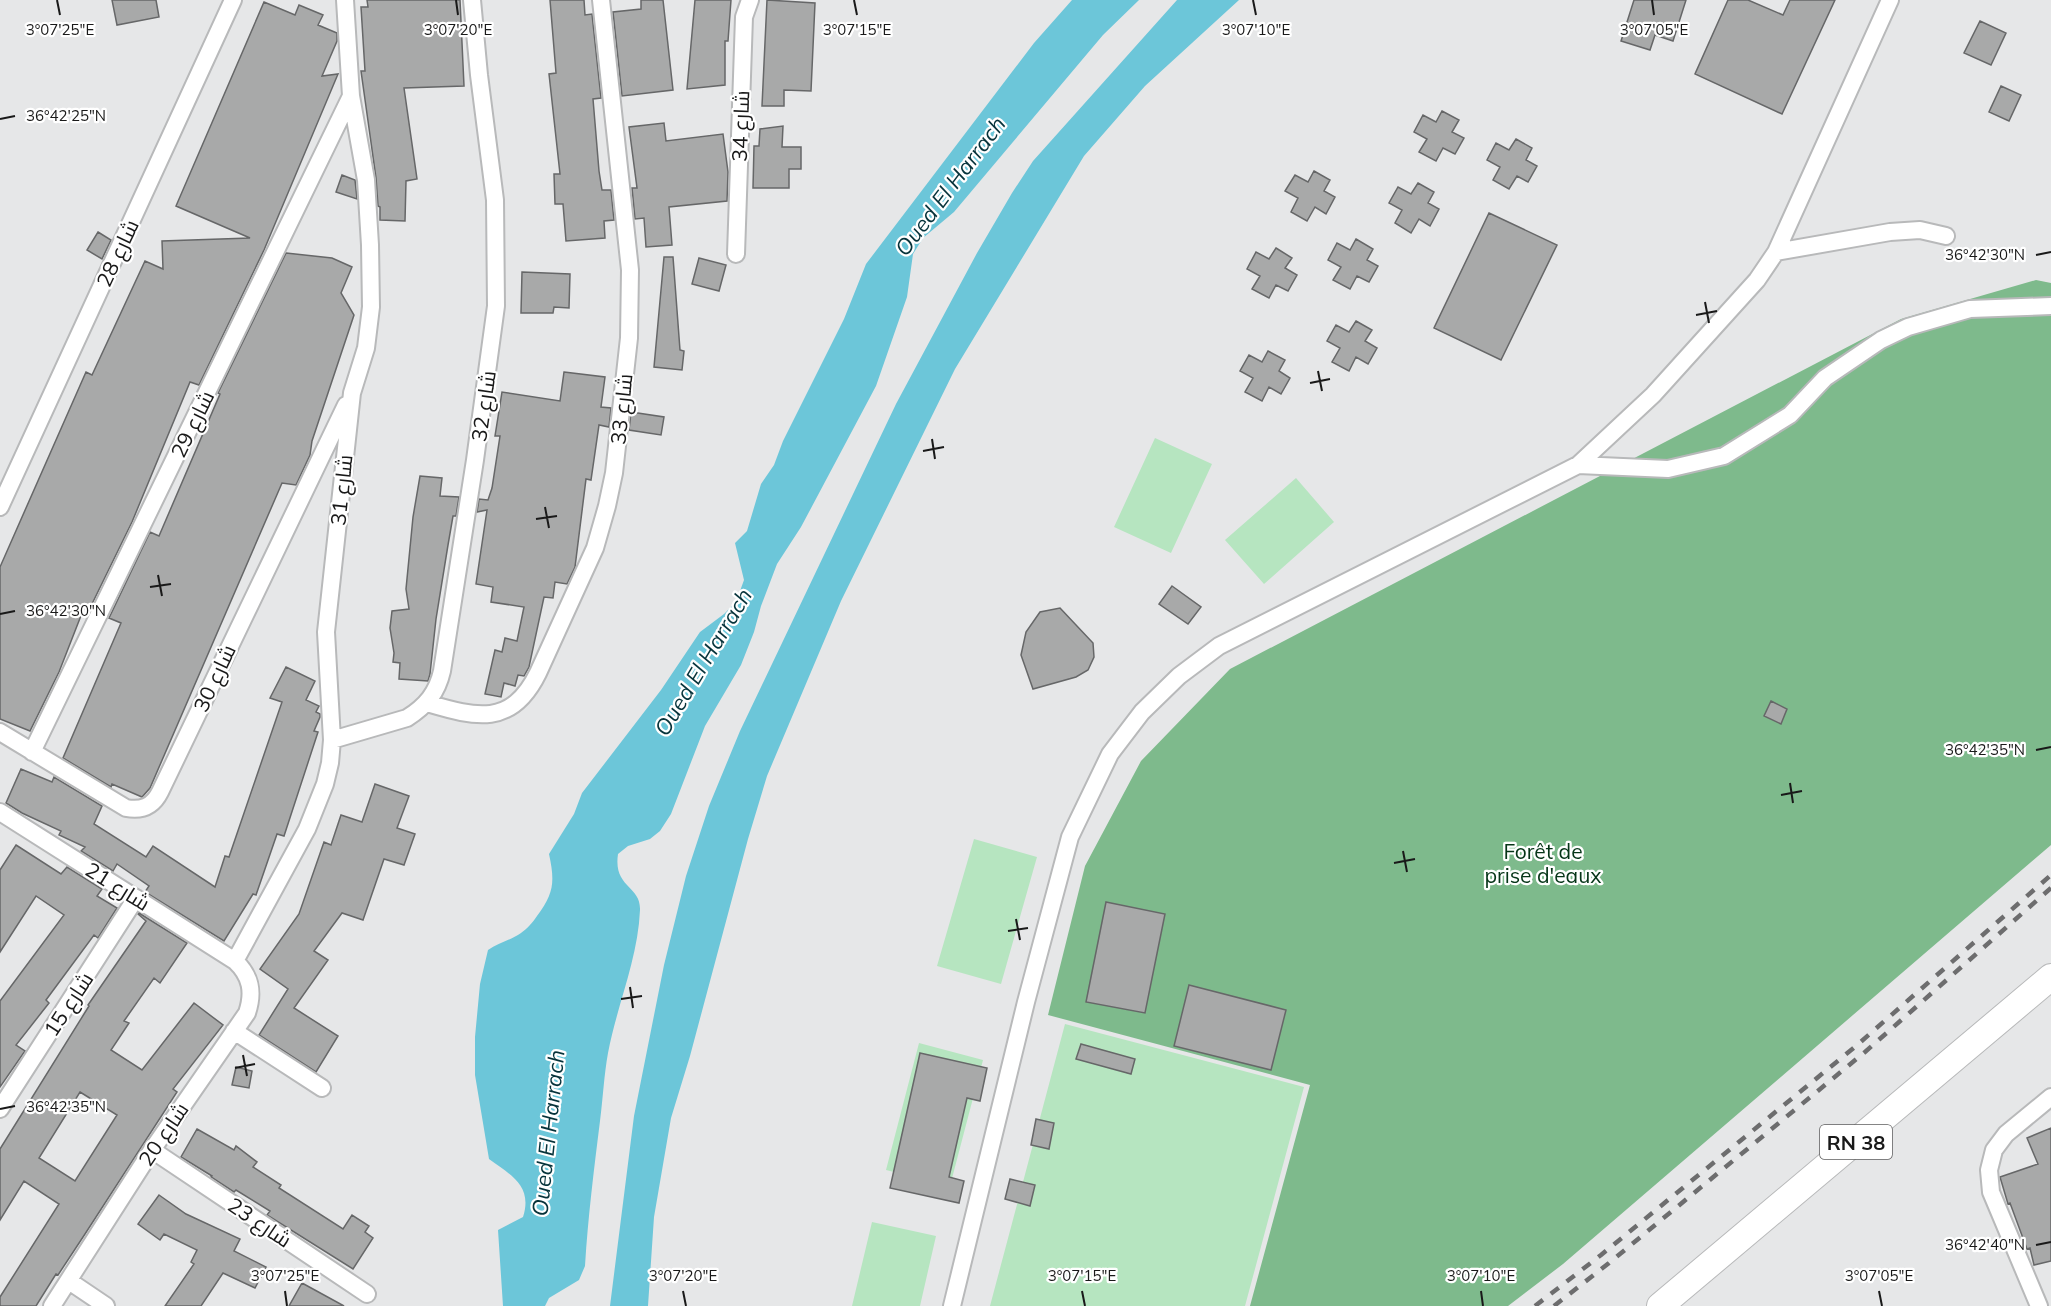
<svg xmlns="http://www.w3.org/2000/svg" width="2051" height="1306" font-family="Mulish,Cairo,sans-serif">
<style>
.green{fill:#b6e5c0}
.forest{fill:#7eba8c}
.water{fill:#6cc6d9}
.building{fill:#a8a9a9;stroke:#666768;stroke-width:1.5;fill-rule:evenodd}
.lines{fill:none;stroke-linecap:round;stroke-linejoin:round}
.minor-casing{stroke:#b8b9ba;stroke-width:20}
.primary-casing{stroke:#b8b9ba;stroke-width:28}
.minor{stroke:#fff;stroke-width:16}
.primary{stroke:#fff;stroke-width:26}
.rail{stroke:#6d6d6e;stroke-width:4.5;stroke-dasharray:10 10;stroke-linecap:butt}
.ticks{fill:none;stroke:#191919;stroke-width:2}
.labels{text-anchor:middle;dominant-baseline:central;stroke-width:4.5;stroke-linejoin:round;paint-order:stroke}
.shield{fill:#fff;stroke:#5e5e5e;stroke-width:1.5}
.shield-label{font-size:20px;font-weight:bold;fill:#191919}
.street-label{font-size:21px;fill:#191919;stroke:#fff}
.park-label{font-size:21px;fill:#053517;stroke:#fff}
.water-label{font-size:22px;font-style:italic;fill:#06333b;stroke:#fff}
.ticks-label{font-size:15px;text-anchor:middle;fill:#191919;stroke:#fff;stroke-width:4.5;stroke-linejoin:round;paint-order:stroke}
</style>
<rect width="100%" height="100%" fill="#e6e7e8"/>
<path class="green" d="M1155,438L1212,464L1171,553L1114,527Z
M1296,478L1334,522L1264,584L1225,540Z
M974,839L1037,857L1001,984L937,966Z
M1065,1024L1304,1087L1245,1306H990Z
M919,1043L983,1060L950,1186L886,1170Z
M872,1222L936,1236L920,1306H852Z"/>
<path class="forest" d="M2036,280L2051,283V845L1563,1264L1508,1306H1250L1310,1085L1048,1015L1085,866L1141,761L1230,669L1901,319Z"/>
<path class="water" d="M1072,0H1139L1103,35L954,212L923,238L913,254L907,297L876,386L801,527L777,564L761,606L754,632L741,665L705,726L671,814L660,831L650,839L628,846L618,854C613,888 641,885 640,910C638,959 617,1005 608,1053C604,1075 603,1098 600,1121C594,1169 588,1217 585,1266L579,1280L549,1298L545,1306H503L498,1230L523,1217C533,1186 511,1175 489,1159L475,1075V1037L480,984L488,950C498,943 511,940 521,933C527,929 533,922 537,916C554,893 555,882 549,854L574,814L582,793L661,690L700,632L724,614L736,602L744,580L735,543L747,531L761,484L774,465L783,441L844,319L866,264L1034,43Z
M1177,0H1239L1145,86L1084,156L955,369L841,601L767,776L748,839L690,1056L671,1118L654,1217L648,1306H610L634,1116L664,965L686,876L709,806L740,731L896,404L977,253L1012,193L1033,161Z"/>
<path class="building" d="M112,0H156L159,17L117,25Z
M367,0H460L464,86L404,88L417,179L406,181L405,221L380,220V207L378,206L376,178L361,71H365L361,7H368Z
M550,0H584L585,15L592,14L601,98L593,99L599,171L602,190H611L614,220L604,221L605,238L566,241L563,204H555L554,174H560L549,74L556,73Z
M641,0H663L673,90L622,96L613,12L641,9Z
M695,0H731L728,41H725V85L687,89Z
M767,0L815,3L811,91L784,90V106H762Z
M1634,0H1686L1673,41L1655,35L1650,50L1621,41Z
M1728,0H1748L1783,15L1790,0H1835L1782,114L1695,74Z
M264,2L295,15L299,5L323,15L318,25L337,33V41L322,76L338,74L264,250L199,385L190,382L132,522L89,610L84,608L59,672L30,731L0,719V567L86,372L92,375L145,261L163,269L162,241L250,238L176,206Z
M1980,21L2006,33L1991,65L1964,53Z
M2001,86L2021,95L2009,121L1989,112Z
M1442,111L1459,120L1452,132L1464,138L1455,154L1443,148L1436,161L1419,152L1427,139L1414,132L1423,115L1436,122Z
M664,123L666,141L723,134L728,172L727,201L669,207L672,245L646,247L644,218L635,219L632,188H637L629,127Z
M783,126L782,147H801V169H789V188H753L754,146H759L760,129Z
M1516,139L1532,148L1526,160L1537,166L1528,182L1517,176L1509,189L1493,180L1500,167L1487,160L1496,143L1509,150Z
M1314,171L1330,180L1324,191L1335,197L1326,214L1315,207L1307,221L1291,212L1298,198L1285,191L1295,175L1308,182Z
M342,175L355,180L357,199L336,192Z
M1418,183L1434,192L1428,203L1439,209L1430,226L1419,219L1411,233L1395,223L1402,210L1389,203L1398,187L1411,194Z
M1489,213L1557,245L1501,360L1434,328Z
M98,232L111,240L102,259L87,250Z
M1356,239L1373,249L1367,260L1378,266L1369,282L1357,276L1350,289L1333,280L1341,267L1328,260L1337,243L1350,250Z
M1276,248L1292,258L1285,268L1297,275L1288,291L1276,285L1269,298L1252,289L1260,276L1247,269L1256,252L1269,259Z
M286,253L332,258L352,267L341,293L354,315L312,441L310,455L296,485L282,483L150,788L142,797L112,784L111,787L63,758L121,623L109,618L150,532L159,536L220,394L218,393Z
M664,257H673L680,350L684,351L682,370L654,367Z
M699,258L726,265L719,291L692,284Z
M522,272L570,274L569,308L554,307L553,313H521Z
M1356,321L1372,330L1365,341L1377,348L1368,364L1356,357L1349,371L1332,362L1340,348L1327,341L1336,325L1349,332Z
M1268,351L1285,360L1279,371L1290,378L1281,394L1269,387L1262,401L1245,392L1253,378L1240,371L1249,355L1262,362Z
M564,372L605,377L601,407L611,408L609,427L599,425L591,480L586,479L575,567L567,584L555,582L553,598L544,597L529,667L524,676L518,675L515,686L504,683L501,697L485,694L495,650L502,652L505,638L517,641L524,607L491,602L493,587L476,584L487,510L477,512L479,499L488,500L492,488L500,436H495L502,392L560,401Z
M631,412L664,417L661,435L629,430Z
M420,476L442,478L440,496L459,497L456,516H453L448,545L436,619L430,674L428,681L399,679L400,663L393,662L394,653L390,628L392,611L409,609L406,589L413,517Z
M1172,586L1201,607L1188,624L1159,604Z
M1060,608L1093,643L1094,657L1088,670L1076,677L1033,689L1021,655L1026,632L1040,612Z
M286,667L315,681L306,700L319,706L316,712L320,714V717L314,731L318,732L284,836L277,834L256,895L253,894L224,941L145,892L149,886L117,864L113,871L81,851L85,847L59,835L61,831L22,813L6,803L21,769L52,782L54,777L102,806L94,824L146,857L153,846L215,887L225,856L229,857L282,702L270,698Z
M1771,701L1787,709L1781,724L1764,716Z
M375,784L409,796L397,828L415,834L404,865L384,859L363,920L342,913L314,951L328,960L294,1008L338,1036L316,1072L259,1035L288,989L260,969L299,914L324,842L331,845L341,815L362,822Z
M16,845L61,874L67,867L102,889L97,896L117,908L98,938L94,935L46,1000L49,1003L16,1045L25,1051L0,1087V1001L64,915L36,896L0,952V870Z
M1106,902L1165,914L1145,1013L1086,1002Z
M139,913L187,943L160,983L154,978L124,1021L129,1023L111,1050L142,1070L194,1003L223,1025L173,1089L177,1092L85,1234L58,1275L56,1274L36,1306H0V1297L59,1204L24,1181L0,1220V1149L89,1006L88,1005L146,921L138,914ZM80,1092L117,1115L75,1181L39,1158Z
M1189,985L1286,1010L1271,1070L1174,1046Z
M1081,1044L1135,1059L1131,1074L1076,1059Z
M920,1053L987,1068L980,1101L967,1098L949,1177L964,1181L959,1203L890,1188Z
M236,1067L252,1071L249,1088L232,1085Z
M1036,1119L1054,1123L1049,1149L1031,1145Z
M2051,1128V1261L2034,1265L2030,1248L2027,1249L2010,1203L2008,1204L2000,1177L2038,1164L2027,1138Z
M197,1129L234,1150L236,1146L257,1162L253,1167L281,1185L279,1188L343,1229L352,1215L369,1226L365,1232L373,1238L353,1269L267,1215L270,1211L236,1190L234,1192L211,1177L212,1176L181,1157Z
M1010,1179L1035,1185L1030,1206L1005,1199Z
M159,1195L186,1214L240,1239L234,1251L266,1267L255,1288L223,1273L201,1306H165L194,1264L191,1262L197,1250L164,1234L160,1240L138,1224Z
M302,1283L344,1306H289Z"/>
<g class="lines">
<g class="minor-casing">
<path id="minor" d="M1776,252L1890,232L1920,230L1946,236
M736,254L744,17L750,0
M1578,465L1668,469L1724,456L1790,415L1825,378L1881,340L1908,327L1970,309L2051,306
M0,507L233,0
M427,703C475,717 511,728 538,673L595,548L607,506L614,473L629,338L630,270L601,0
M0,732L126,808C142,811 153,806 160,792L346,405
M332,740L407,718C426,706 437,693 442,671L475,460L496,306L495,200L479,75L472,0
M32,752L351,96
M0,812L235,961C251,976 254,992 247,1013L152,1150L52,1306
M235,961L307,829L325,784L330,763L332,740L326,632L352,393L366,348L371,307L370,245L366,180L351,96L345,0
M234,1031L322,1088
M0,1109L136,898
M152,1150L367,1294
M69,1281L106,1306
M952,1306L1026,1002L1070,837L1110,754L1142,712L1179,676L1219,646L1578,465L1653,395L1757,280L1776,252L1890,0
M2039,1306L1991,1192L1989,1170L1994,1150L2006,1134L2051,1097"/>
</g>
<g class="primary-casing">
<path id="primary" d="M1660,1306L2051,977"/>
</g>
<use href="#minor" class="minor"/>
<use href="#primary" class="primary"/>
<path class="rail" d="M1535,1306L1601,1255L1856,1046L2051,875
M1554,1306L1609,1263L1865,1052L2051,888"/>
</g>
<path class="ticks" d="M57,0L60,15M456,0L458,15M854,0L857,15M1253,0L1256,15M1652,0L1654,15M0,119L15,116M2036,255L2051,252M1705,302L1709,323M1696,315L1717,311M1318,371L1322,391M1310,383L1330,379M932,439L935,459M923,451L944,447M545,507L549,528M536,519L557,516M158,575L162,596M150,587L171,584M0,614L15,611M2036,750L2051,747M1790,783L1793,803M1781,795L1802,791M1403,851L1407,872M1394,863L1415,859M1016,919L1020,940M1008,931L1028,928M630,987L633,1008M621,999L642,996M243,1055L247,1076M235,1068L255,1064M0,1109L15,1106M2036,1245L2051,1242M285,1291L287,1306M683,1291L686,1306M1082,1291L1085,1306M1481,1291L1483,1306M1879,1291L1882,1306"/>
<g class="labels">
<rect class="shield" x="1820" y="1125" width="72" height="34" rx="4.5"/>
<g class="shield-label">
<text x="1856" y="1142">RN 38</text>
</g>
<g class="street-label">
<text transform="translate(740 126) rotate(-88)">شارع 34</text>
<text transform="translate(117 253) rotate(-65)">شارع 28</text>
<text transform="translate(483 406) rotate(-82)">شارع 32</text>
<text transform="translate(621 409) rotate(-84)">شارع 33</text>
<text transform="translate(192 424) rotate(-64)">شارع 29</text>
<text transform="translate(341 490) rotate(-84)">شارع 31</text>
<text transform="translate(214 678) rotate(-65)">شارع 30</text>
<text transform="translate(118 886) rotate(32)">شارع 21</text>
<text transform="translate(68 1004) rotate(-57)">شارع 15</text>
<text transform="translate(163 1134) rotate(-56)">شارع 20</text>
<text transform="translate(260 1222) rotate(34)">شارع 23</text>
</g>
<g class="park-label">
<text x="1543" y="851">Forêt de<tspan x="1543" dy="24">prise d'eaux</tspan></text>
</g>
<g class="water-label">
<text transform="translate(950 186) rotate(-53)">Oued El Harrach</text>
<text transform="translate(703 662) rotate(-59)">Oued El Harrach</text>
<text transform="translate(548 1133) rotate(-84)">Oued El Harrach</text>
</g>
</g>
<g class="ticks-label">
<text x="60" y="35">3°07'25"E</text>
<text x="458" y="35">3°07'20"E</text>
<text x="857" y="35">3°07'15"E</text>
<text x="1256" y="35">3°07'10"E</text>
<text x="1654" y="35">3°07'05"E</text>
<text x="66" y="121">36°42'25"N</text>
<text x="1985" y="260">36°42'30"N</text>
<text x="66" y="616">36°42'30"N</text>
<text x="1985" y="755">36°42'35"N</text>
<text x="66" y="1112">36°42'35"N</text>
<text x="1985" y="1250">36°42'40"N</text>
<text x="285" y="1281">3°07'25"E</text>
<text x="683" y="1281">3°07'20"E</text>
<text x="1082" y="1281">3°07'15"E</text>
<text x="1481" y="1281">3°07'10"E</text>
<text x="1879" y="1281">3°07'05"E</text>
</g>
</svg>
